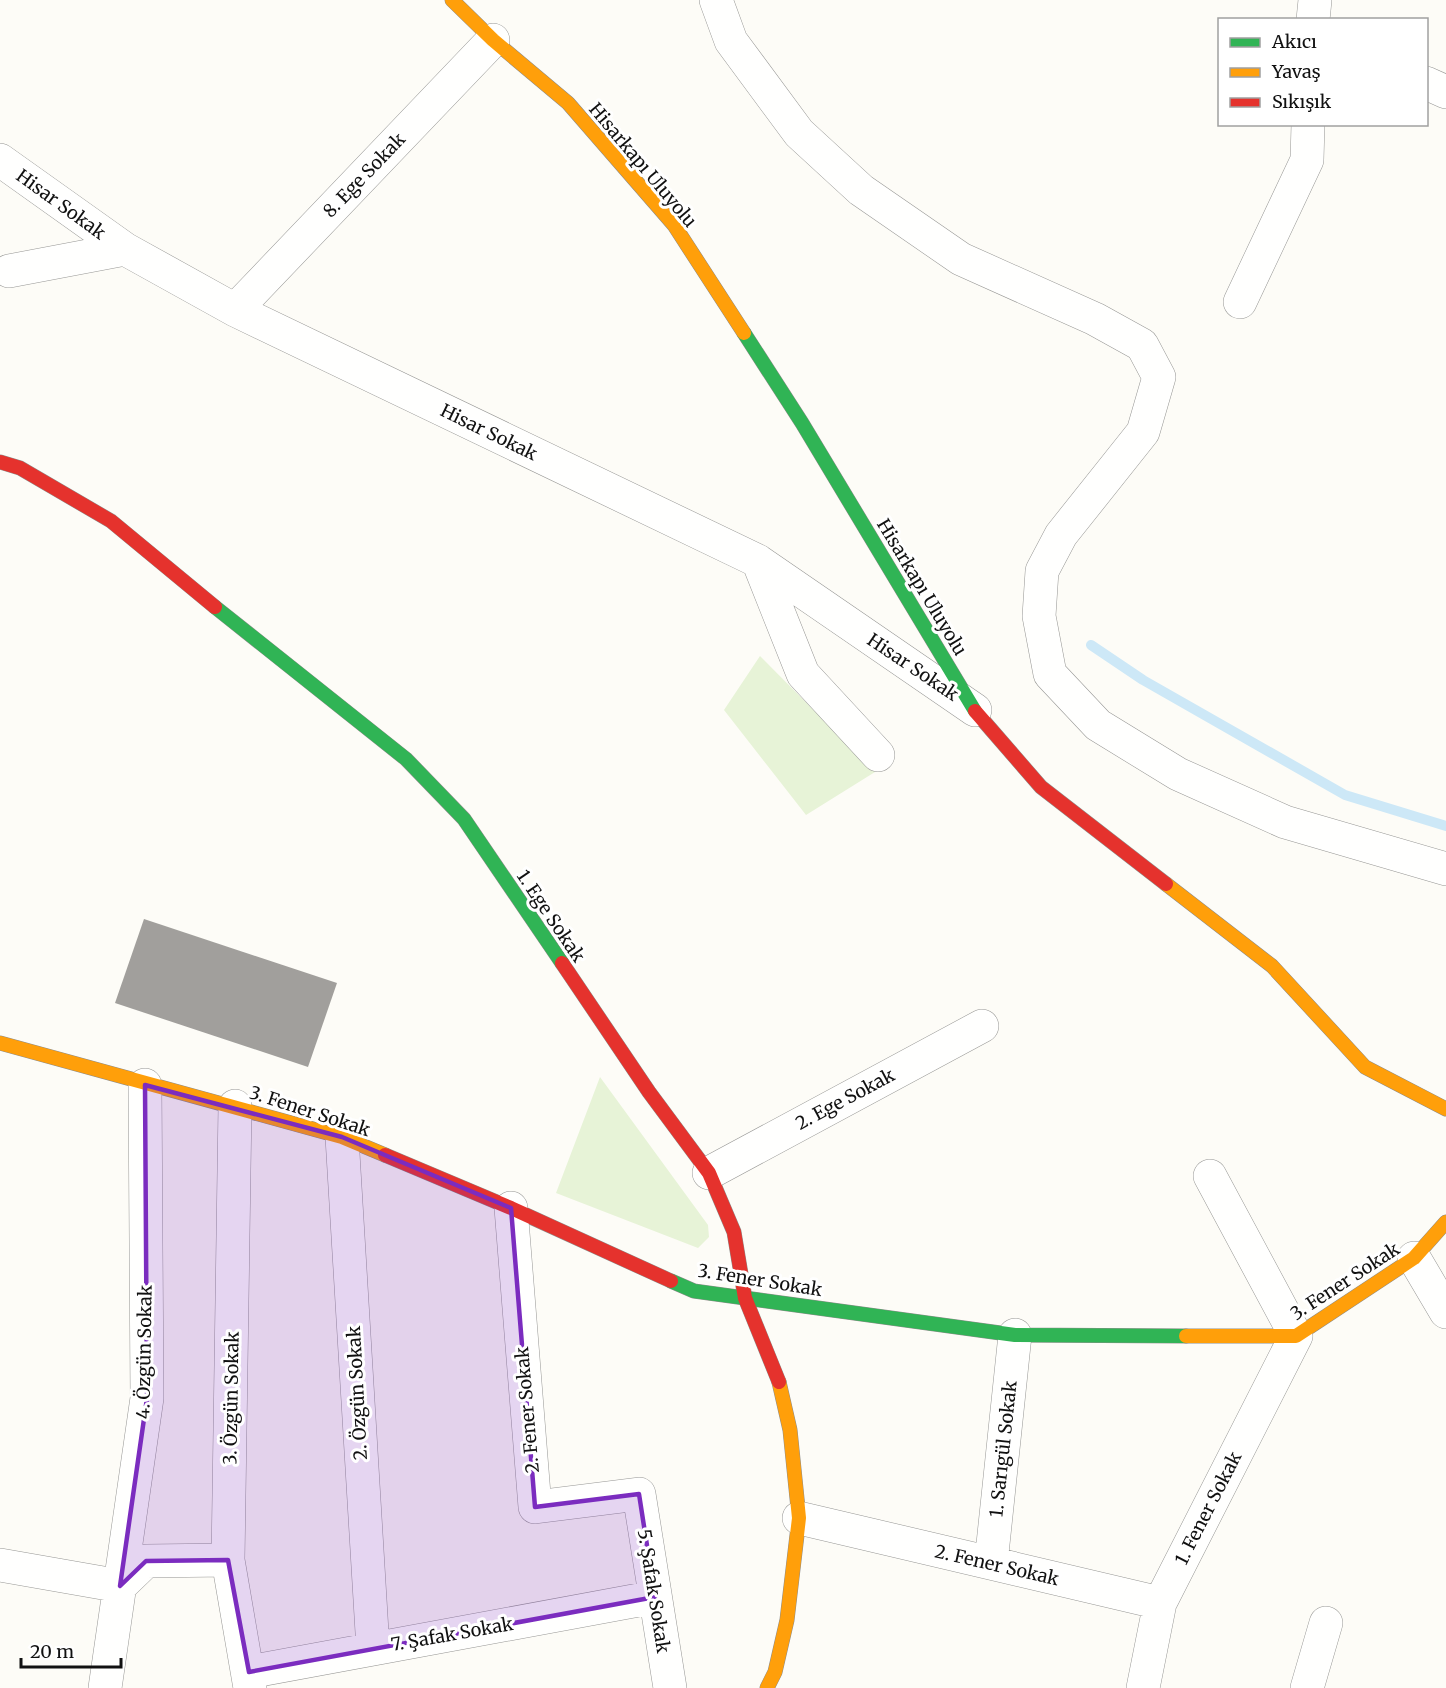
<svg xmlns="http://www.w3.org/2000/svg" width="1446" height="1688" font-family="Merriweather,serif">
<style>
.green{fill:#e7f3d7}
.lines{fill:none;stroke-linecap:round;stroke-linejoin:round}
.stream{stroke:#cde8f7;stroke-width:10}
.building{fill:#a19f9c}
.street-casing{stroke:#979795;stroke-width:34}
.fast-casing{stroke:#8e8d8b;stroke-width:15}
.slow-casing{stroke:#8e8d8b;stroke-width:15}
.jam-casing{stroke:#8e8d8b;stroke-width:15}
.street{stroke:#fffffe;stroke-width:33}
.fast{stroke:#30b455;stroke-width:14}
.slow{stroke:#ff9f0a;stroke-width:14}
.jam{stroke:#e5322d;stroke-width:14}
.marked{fill:#7b2cbf;fill-opacity:0.2;stroke:#7b2cbf;stroke-width:4.5;stroke-linejoin:round}
.labels{text-anchor:middle;dominant-baseline:central;stroke-width:6;stroke-linejoin:round;paint-order:stroke}
.street-label{font-size:18px;fill:#111;stroke:#fff}
</style>
<rect width="100%" height="100%" fill="#fdfcf7"/>
<path class="green" d="M760,656L875,772L806,815L724,710Z
M600,1077L708,1225L709,1237L698,1248L556,1193Z"/>
<g class="lines">
<path class="stream" d="M1091,645L1143,680L1345,795L1446,826"/>
</g>
<path class="building" d="M144,919L337,983L308,1067L115,1003Z"/>
<g class="lines">
<g class="street-casing">
<path id="street" d="M716,0L731,41L799,133L861,190L961,259L1095,319L1142,345L1159,377L1143,432L1061,535L1042,571L1039,616L1050,674L1098,725L1178,774L1285,822L1446,869
M1313,20L1315,0
M1426,83L1446,92
M0,160L125,249L235,310L758,561L975,710
M9,271L125,249
M1240,302L1307,160L1308,124
M235,310L493,40
M758,561L803,674L878,755
M235,1106L228,1560L250,1688
M342,1137L373,1649
M709,1173L982,1026
M511,1208L535,1507L639,1494L670,1688
M1414,1258L1446,1312
M799,1518L1160,1603
M991,1563L1015,1335
M0,1565L120,1586L146,1561L228,1560
M249,1672L655,1597
M105,1688L147,1398L145,1085
M1143,1688L1160,1603L1296,1336L1210,1176
M1307,1688L1326,1623"/>
</g>
<g class="fast-casing">
<path id="fast" d="M744,333L802,423L975,711
M215,607L406,759L464,819L562,963
M671,1281L694,1291L1015,1335L1186,1336"/>
</g>
<g class="slow-casing">
<path id="slow" d="M452,0L493,40L568,103L674,225L744,333
M1166,884L1272,966L1365,1067L1446,1109
M0,1043L342,1137L385,1155
M1186,1336H1296L1414,1258L1446,1222
M767,1688L775,1672L787,1620L799,1518L790,1430L779,1382"/>
</g>
<g class="jam-casing">
<path id="jam" d="M0,462L20,468L111,521L215,607
M975,711L1041,787L1166,884
M562,963L649,1092L709,1173L734,1232L745,1298L779,1382
M385,1155L511,1208L671,1281"/>
</g>
<use href="#street" class="street"/>
<use href="#fast" class="fast"/>
<use href="#slow" class="slow"/>
<use href="#jam" class="jam"/>
</g>
<path class="marked" d="M145,1085L342,1137L511,1208L535,1507L639,1494L655,1597L249,1672L228,1560L146,1561L120,1586L147,1398Z"/>
<g class="labels">
<g class="street-label">
<text transform="translate(643 165) rotate(50)">Hisarkapı Uluyolu</text>
<text transform="translate(364 175) rotate(-46)">8. Ege Sokak</text>
<text transform="translate(61 204) rotate(36)">Hisar Sokak</text>
<text transform="translate(489 432) rotate(26)">Hisar Sokak</text>
<text transform="translate(922 587) rotate(59)">Hisarkapı Uluyolu</text>
<text transform="translate(913 667) rotate(34)">Hisar Sokak</text>
<text transform="translate(551 916) rotate(56)">1. Ege Sokak</text>
<text transform="translate(845 1099) rotate(-28)">2. Ege Sokak</text>
<text transform="translate(310 1111) rotate(18)">3. Fener Sokak</text>
<text transform="translate(760 1280) rotate(9)">3. Fener Sokak</text>
<text transform="translate(1345 1281) rotate(-33)">3. Fener Sokak</text>
<text transform="translate(144 1352) rotate(-89)">4. Özgün Sokak</text>
<text transform="translate(357 1393) rotate(-93)">2. Özgün Sokak</text>
<text transform="translate(231 1398) rotate(-89)">3. Özgün Sokak</text>
<text transform="translate(527 1410) rotate(-95)">2. Fener Sokak</text>
<text transform="translate(1003 1449) rotate(-84)">1. Sarıgül Sokak</text>
<text transform="translate(1208 1508) rotate(-63)">1. Fener Sokak</text>
<text transform="translate(997 1565) rotate(13)">2. Fener Sokak</text>
<text transform="translate(654 1591) rotate(81)">5. Şafak Sokak</text>
<text transform="translate(452 1634) rotate(-10)">7. Şafak Sokak</text>
</g>
</g>
<rect x="1218" y="18" width="210" height="108" fill="#ffffff" stroke="#a0a0a0" stroke-width="1.5"/>
<rect x="1230" y="38" width="30" height="9" fill="#30b455" stroke="#a0a0a0" stroke-width="1.5"/>
<text x="1272" y="48" font-size="18" fill="#111111">Akıcı</text>
<rect x="1230" y="68" width="30" height="9" fill="#ff9f0a" stroke="#a0a0a0" stroke-width="1.5"/>
<text x="1272" y="78" font-size="18" fill="#111111">Yavaş</text>
<rect x="1230" y="98" width="30" height="9" fill="#e5322d" stroke="#a0a0a0" stroke-width="1.5"/>
<text x="1272" y="108" font-size="18" fill="#111111">Sıkışık</text>
<path d="M21 1658v9h100v-9" fill="none" stroke="#111111" stroke-width="3"/>
<text x="30" y="1658" font-size="18" fill="#111111" stroke="#ffffff" stroke-width="4.5" paint-order="stroke">20 m</text>
</svg>
